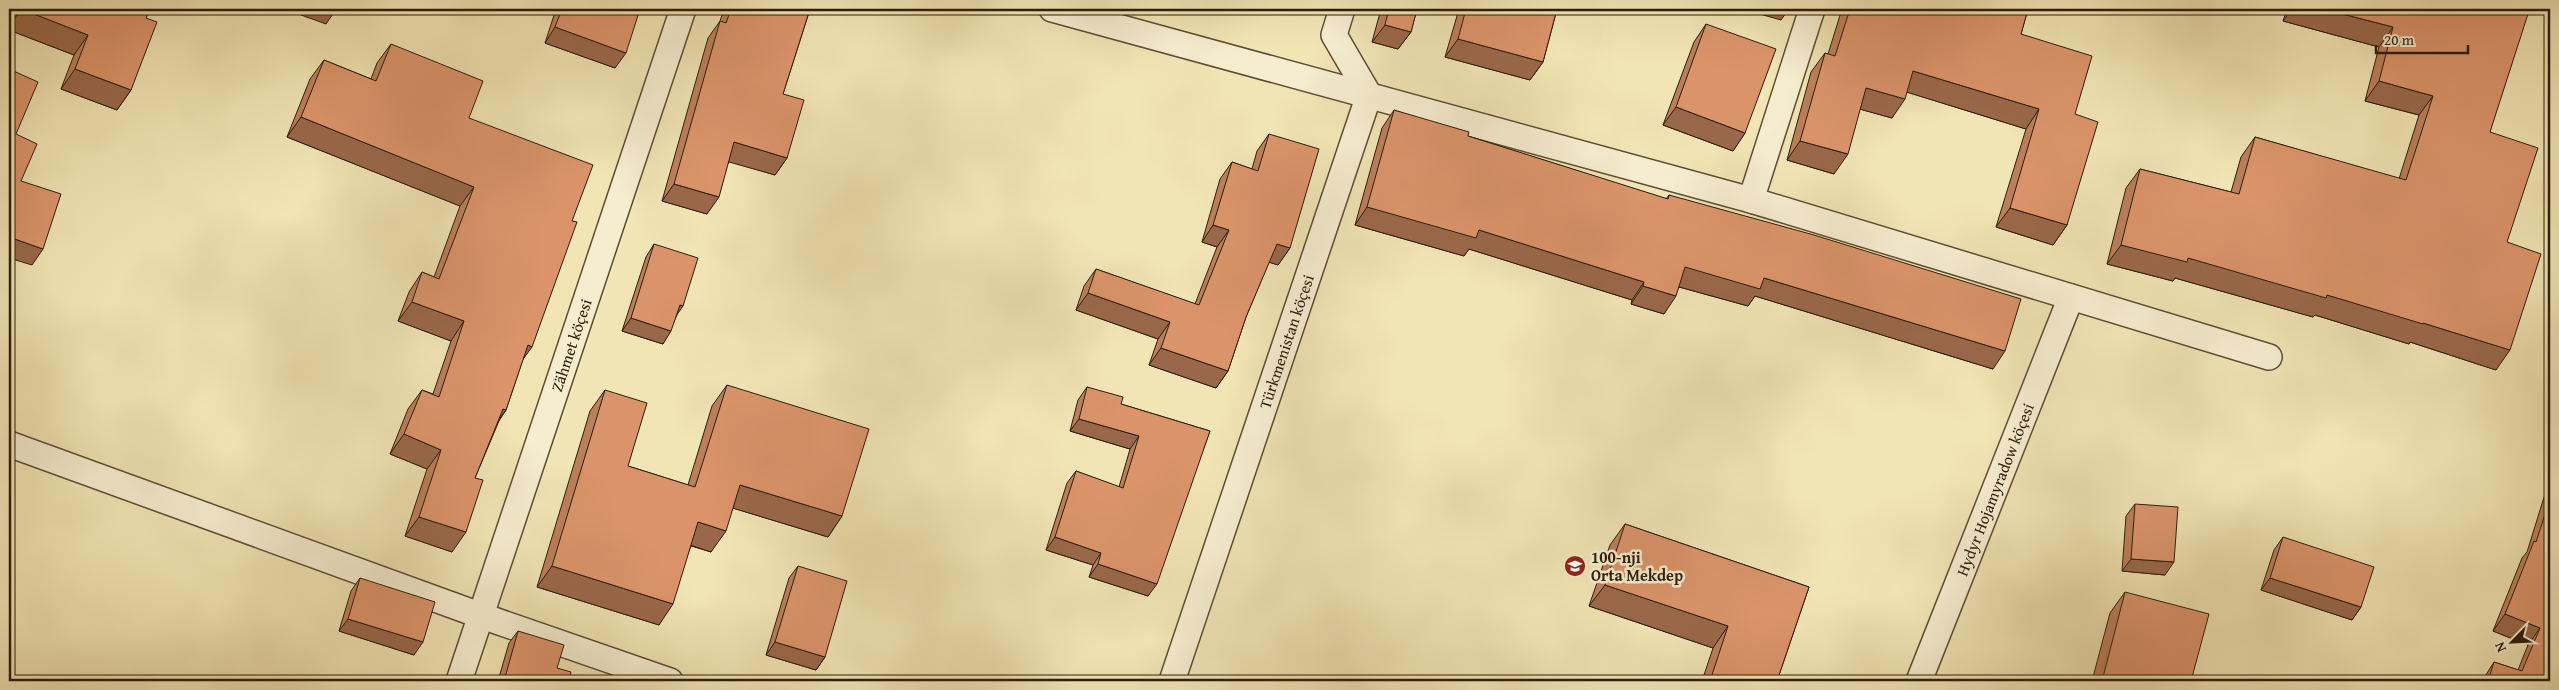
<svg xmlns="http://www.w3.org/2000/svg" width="2559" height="690" font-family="'Gentium Book Plus',serif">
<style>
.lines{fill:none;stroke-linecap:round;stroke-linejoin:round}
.street-casing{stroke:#5d4e33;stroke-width:28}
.street{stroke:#f6edcf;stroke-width:25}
.wall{fill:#bc7f5b;stroke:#2c1c08}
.shaded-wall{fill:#99684a;stroke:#2c1c08}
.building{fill:#db946a;stroke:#2c1c08}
.labels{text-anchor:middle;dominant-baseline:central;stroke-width:5;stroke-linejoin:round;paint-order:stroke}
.street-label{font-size:16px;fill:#2c1c08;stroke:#f6edcf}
.poi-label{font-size:16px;font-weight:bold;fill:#2c1c08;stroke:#f6edcf;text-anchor:start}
</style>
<rect width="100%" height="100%" fill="#f1e4b5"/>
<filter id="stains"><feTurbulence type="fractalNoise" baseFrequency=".004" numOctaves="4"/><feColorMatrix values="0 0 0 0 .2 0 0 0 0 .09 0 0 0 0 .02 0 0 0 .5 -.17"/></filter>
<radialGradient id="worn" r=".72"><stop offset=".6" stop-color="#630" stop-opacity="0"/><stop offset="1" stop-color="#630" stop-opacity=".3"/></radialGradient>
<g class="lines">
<g class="street-casing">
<g id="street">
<path d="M1052,9L1751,200L2269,357"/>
<path d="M1751,200L1812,9"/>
<path d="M9,444L482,616L670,681"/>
<path id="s1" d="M459,681L683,9"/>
<path id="s2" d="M1172,681L1369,95L1334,35L1342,9"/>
<path id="s3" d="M1919,681L2071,297"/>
</g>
</g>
<use href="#street" class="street"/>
</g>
<path class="wall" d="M15,9H150L146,18L131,90L117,110L61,89L74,55L9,30V24Z
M556,9H640L615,68L545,43Z
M724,9H810L783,94L787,158L775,175L729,161L707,214L662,201L708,38L720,21Z
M1381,9H1417L1411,32L1398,49L1372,42Z
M1459,9H1557L1543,62L1530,80L1445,57Z
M1842,9H2028L2021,34L2075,114L2067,225L2053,245L1996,227L2026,129L1907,92L1892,118L1860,109L1834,174L1787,160L1811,72L1825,53L1828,54Z
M2287,9H2512L2490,132L2507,242L2496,370L2410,342L2409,344L2315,315L2313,317L2175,278L2173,281L2107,264L2126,188L2140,169L2231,192L2241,157L2255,137L2399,179L2419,115L2365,101L2379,47L2283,21Z
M1706,24L1745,133L1733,151L1663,125L1694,42Z
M391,44L469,118L572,221L523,359L506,410L499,421L475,478L452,552L405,536L427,469L390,454L408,409L422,390L433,394L451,341L398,321L409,292L422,272L434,277L460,206L287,137L310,79L324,60L371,79L377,63Z
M1394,110L1468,136L1666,199L1669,195L1993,369L1755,296L1748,306L1679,287L1664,314L1631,304L1632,300L1469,249L1464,256L1355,225L1382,128Z
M1269,134L1290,248L1278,265L1269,262L1246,317L1228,371L1216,388L1149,365L1158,339L1076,310L1084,286L1096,269L1195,304L1217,247L1202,242L1220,179L1232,162L1252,169L1257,151Z
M654,244L677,315L663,344L622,331L646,257Z
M2550,251V269L2545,267Z
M727,385L842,516L828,537L733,508L711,552L691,546L659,625L537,587L590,411L605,390L628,466L688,485L712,406Z
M1087,387L1121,404L1210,431L1148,596L1089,577L1093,565L1046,550L1067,483L1076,471L1119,487L1130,449L1070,431L1078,400Z
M2550,478V681H2482L2494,662L2518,670L2528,645L2493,631L2522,558L2527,552Z
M2135,504L2165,575L2122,571L2126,516Z
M1625,524L1809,587L1777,681H1702L1713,648L1589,606L1610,545Z
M2283,537L2361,607L2352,620L2261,590L2274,550Z
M798,566L825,657L816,670L766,655L789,578Z
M360,578L414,655L339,631L351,591Z
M2125,592L2191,681H2092L2110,613Z
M518,631L557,668L569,681H498L509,643Z"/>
<path class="shaded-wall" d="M21,9L88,35L74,55L9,30V27Z
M306,9H328L335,11L326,24L301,15Z
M1742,9H1789L1781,20Z
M2292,9H2323L2393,27L2379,47L2283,21Z
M1385,25L1411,32L1398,49L1372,42Z
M555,27L626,53L615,68L545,43Z
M1458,39L1543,62L1530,80L1445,57Z
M75,69L131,90L117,110L61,89Z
M1913,71L2039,109L2026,129L1900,90Z
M2379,81L2433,96L2419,115L2365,101Z
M1866,88L1905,99L1892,118L1852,107Z
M1676,107L1745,133L1733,151L1663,125Z
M301,117L474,187L460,206L287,137Z
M1800,141L1848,154L1834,174L1787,160Z
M734,142L787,158L775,175L722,160Z
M674,184L719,197L707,214L662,201Z
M1367,207L1479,230L1644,282L1632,300L1469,249L1464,256L1355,225Z
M2010,208L2067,225L2053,245L1996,227Z
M1213,225L1229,230L1217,247L1202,242Z
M9,237L43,249L32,265L9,258Z
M1277,244L1290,248L1278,265L1265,261Z
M2121,245L2188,258L2327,295L2423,323L2510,350L2496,370L2410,342L2409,344L2315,315L2313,317L2175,278L2173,281L2107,264Z
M2550,259V269L2545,267Z
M1685,267L1764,278L2005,351L1993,369L1755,296L1748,306L1672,285Z
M1643,286L1676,296L1664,314L1631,304Z
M1088,293L1170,322L1158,339L1076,310Z
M412,302L464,321L451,341L398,321Z
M680,305L683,306L674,319Z
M631,318L671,331L663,344L622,331Z
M528,345L532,347L518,366Z
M1161,348L1228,371L1216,388L1149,365Z
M503,409L506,410L492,429Z
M1079,419L1139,436L1130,449L1070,431Z
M404,434L441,450L427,469L390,454Z
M740,485L842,516L828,537L726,506Z
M419,517L466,532L452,552L405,536Z
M698,522L726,531L711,552L684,543Z
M1055,537L1101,553L1093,565L1046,550Z
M2131,559L2174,562L2165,575L2122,571Z
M1098,564L1157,584L1148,596L1089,577Z
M552,566L673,604L659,625L537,587Z
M2270,578L2361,607L2352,620L2261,590Z
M1605,585L1728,626L1713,648L1589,606Z
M2505,614L2540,628L2528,645L2493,631Z
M348,619L423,642L414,655L339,631Z
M775,642L825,657L816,670L766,655Z"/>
<path class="building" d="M21,9H150L146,18L157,22L131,90L75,69L88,35Z
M328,9H336L335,11Z
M562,9H640L626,53L555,27Z
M731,9H810L783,94L804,100L787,158L734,142L719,197L674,184L720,21L726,23Z
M1389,9H1417L1411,32L1385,25Z
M1466,9H1557L1543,62L1458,39Z
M1850,9H2028L2021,34L2092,56L2075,114L2098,122L2067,225L2010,208L2039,109L1913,71L1905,99L1866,88L1848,154L1800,141L1825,53L1835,56Z
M2323,9H2512L2528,14L2490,132L2538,148L2507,242L2541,254L2510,350L2423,323V324L2327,295L2326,298L2188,258L2187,262L2121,245L2140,169L2239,194L2255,137L2406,180L2433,96L2379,81L2393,27Z
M1706,24L1776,49L1745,133L1676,107Z
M391,44L483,81L469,118L593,165L572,221L577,222L532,347L528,345L506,410L503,409L475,478L483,480L466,532L419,517L441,450L404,434L422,390L439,397L464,321L412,302L422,272L439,279L474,187L301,117L324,60L376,81Z
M9,69L38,82L16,134L37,144L21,181L61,194L43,249L9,237Z
M1394,110L1469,132L1468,136L1668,199L1669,195L1814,235L2021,299L2005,351L1764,278L1760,289L1685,267L1676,296L1643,286L1644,282L1479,230L1476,238L1367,207Z
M1269,134L1319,149L1290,248L1277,244L1246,317L1228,371L1161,348L1170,322L1088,293L1096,269L1199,305L1229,230L1213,225L1232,162L1258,171Z
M654,244L698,258L683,306L680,305L671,331L631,318Z
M727,385L869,429L842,516L740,485L726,531L698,522L673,604L552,566L605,390L647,403L628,466L695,487Z
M1087,387L1123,397L1121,404L1210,431L1157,584L1098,564L1101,553L1055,537L1076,471L1123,488L1139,436L1079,419Z
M2550,499V681H2488L2494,662L2522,671L2540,628L2505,614L2534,541L2536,542Z
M2135,504L2178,507L2174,562L2131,559Z
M1625,524L1809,587L1777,681H1710L1728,626L1605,585Z
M2283,537L2374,567L2361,607L2270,578Z
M798,566L847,581L825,657L775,642Z
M360,578L435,602L423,642L348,619Z
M2125,592L2209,614L2191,681H2102Z
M518,631L564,645L557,668L571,672L569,681H504Z
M318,677L329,681H316Z
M1077,677L1089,681H1076Z
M1011,679L1019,681H1010Z"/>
<defs>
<g id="school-disc" transform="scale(1.125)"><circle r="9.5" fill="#8f2418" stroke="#f6edcf"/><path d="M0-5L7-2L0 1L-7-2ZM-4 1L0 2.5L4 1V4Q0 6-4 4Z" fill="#fff"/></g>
</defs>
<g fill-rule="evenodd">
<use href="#school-disc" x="1575" y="566"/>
</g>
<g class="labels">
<g class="street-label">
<text stroke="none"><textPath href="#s2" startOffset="358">Türkmenistan köçesi</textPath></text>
<text stroke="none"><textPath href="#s1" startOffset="354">Zähmet köçesi</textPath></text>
<text stroke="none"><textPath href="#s3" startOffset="206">Hydyr Hojamyradow köçesi</textPath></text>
</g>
<g class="poi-label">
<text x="1591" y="557">100-nji<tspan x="1591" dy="18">Orta Mekdep</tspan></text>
</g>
</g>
<rect width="2559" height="690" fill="none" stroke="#f1e4b5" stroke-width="30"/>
<rect x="10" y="10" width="2539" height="670" fill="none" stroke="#2c1c08" stroke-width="2.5"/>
<rect x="15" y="15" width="2529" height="660" fill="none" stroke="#2c1c08"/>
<g transform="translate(2512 642) rotate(246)" stroke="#f6edcf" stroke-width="4" paint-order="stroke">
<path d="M0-4L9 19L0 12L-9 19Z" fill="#2c1c08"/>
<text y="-8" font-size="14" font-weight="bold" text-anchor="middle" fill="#2c1c08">N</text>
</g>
<path d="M2376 45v8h92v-8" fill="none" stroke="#2c1c08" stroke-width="2.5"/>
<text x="2384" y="45" font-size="15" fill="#2c1c08" stroke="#f6edcf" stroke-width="4" paint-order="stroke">20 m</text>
<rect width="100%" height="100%" filter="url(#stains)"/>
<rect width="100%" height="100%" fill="url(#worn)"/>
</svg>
